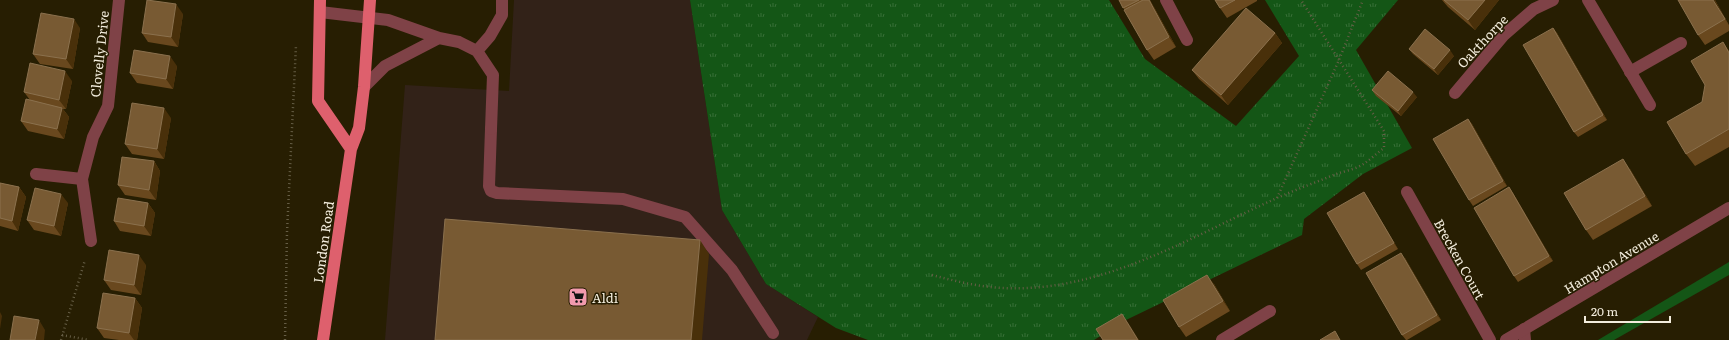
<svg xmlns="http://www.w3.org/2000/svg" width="1729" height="340" font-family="Literata,serif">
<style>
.commercial{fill:#322218}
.grass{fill:#145616}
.park{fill:url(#park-tufts)}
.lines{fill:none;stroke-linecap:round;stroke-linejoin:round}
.path{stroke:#665e46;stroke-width:2.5;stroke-dasharray:1 3;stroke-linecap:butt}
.service{stroke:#7f4247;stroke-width:12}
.minor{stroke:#7f4247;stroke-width:12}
.tertiary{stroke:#7f4247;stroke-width:12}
.primary{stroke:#de606d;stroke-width:12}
.wall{fill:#69481e}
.shaded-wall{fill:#49300a}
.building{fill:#785a33;stroke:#8b714e}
.labels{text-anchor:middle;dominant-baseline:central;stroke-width:3;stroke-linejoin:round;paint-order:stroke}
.street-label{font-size:13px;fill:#f3eddd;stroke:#271e02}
.poi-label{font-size:13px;fill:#f3eddd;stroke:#271e02;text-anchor:start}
</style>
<defs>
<pattern id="park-tufts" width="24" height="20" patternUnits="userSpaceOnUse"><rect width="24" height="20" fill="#145616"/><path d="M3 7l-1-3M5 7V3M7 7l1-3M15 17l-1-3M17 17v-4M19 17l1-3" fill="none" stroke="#376f37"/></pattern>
</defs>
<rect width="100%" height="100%" fill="#271e02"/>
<path class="commercial" d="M514,0H690L722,210L766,284L818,317L807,340H385L405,85L509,91Z"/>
<path class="grass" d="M1729,262V275L1614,340H1598Z"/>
<path class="park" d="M690,0H1109L1145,59L1236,126L1299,56L1265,0H1398L1356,50L1412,148L1363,174L1304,219L1302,235L1126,320L1094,340H868L836,328L766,284L722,210Z"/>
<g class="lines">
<path class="path" d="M1277,198L1339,60L1363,0
M932,275C955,281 979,287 1003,288C1102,293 1190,237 1277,198C1297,189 1317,182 1336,174C1345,171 1357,169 1365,163C1371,159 1377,153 1384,148V131L1301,0
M62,335L89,340
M61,340L85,260
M285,340L287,232L296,45"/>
<path class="service" d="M1166,0L1187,40
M1630,72L1681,43
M491,129L489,186L491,191L497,193L623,199L685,217L732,270L773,333
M1524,329L1525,340
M1222,340L1270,311"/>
<path class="minor" d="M1588,0L1650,105
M320,12L388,20L439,38L385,66L364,87
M439,38L459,42L477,51L490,36L502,15V0
M477,51L493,75L491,129
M1455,93L1504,35L1534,9L1553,0
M36,174L82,179
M1407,192L1490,340
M91,241L82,179L93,137L108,106L119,0"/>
<path class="tertiary" d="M1506,340L1729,208"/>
<path class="primary" d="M320,0L318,101L351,149
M323,340L351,149L359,128L364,87L370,0"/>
</g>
<path class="wall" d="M1119,0H1150L1176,47L1154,60L1147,50Z
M1215,0H1257V1L1227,18L1220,8Z
M1442,0H1499L1475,30L1448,7Z
M1715,0L1729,25V31L1705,45L1698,35Z
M183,14L178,47L148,42L142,33Z
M80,28L73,69L40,64L33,54Z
M1553,28L1557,33L1607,120L1578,137L1574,132Z
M1275,33L1282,43L1228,105L1199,79L1192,70Z
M1723,42L1729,51V147L1695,166L1686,154Z
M1409,49L1454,56L1438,75L1413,54Z
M177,66L173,89L137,83L130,73Z
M72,81L66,109H63L69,117L64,139L28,131L21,121L30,100L24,92Z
M1372,90L1417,97L1401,116L1376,96Z
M171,118L164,159L132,154L125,144Z
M1468,119L1472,124L1507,186L1473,206L1469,200Z
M154,161L160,171L156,200L125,195L118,185Z
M1630,169L1652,206L1593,240L1586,230Z
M0,183L19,187L26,197L18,231L0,226Z
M1509,187L1513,193L1553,261L1518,282L1514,276Z
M1364,192L1368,198L1398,249L1361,270L1357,264Z
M68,203L61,236L34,230L27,220Z
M148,203L155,213L151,236L120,231L114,221Z
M1405,258L1441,320L1407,340H1406L1402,335Z
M146,265L141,295L111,290L104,280Z
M1214,284L1230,311L1186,337L1179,327Z
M135,298L142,308L137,340H119L104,338L97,328Z"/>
<path class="shaded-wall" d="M1149,0L1154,7L1176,47L1169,37Z
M1485,0H1499L1475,30L1468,20Z
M1713,0H1715L1729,26L1725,19Z
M176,4L183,14L178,47L171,37Z
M74,19L80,28L73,69L66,59Z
M1553,28L1557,33L1607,120L1603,115Z
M1275,33L1282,43L1228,105L1221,95Z
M1450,50L1454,56L1438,75L1434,69Z
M170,56L177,66L173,89L166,79Z
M65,71L72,81L66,109L59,100Z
M1413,92L1417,97L1401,116L1398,111Z
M62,108L69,117L64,139L57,129Z
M164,108L171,118L164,159L157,149Z
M1468,119L1472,124L1507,186L1503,181Z
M1623,159L1630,169L1652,206L1645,196Z
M154,161L160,171L156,200L149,190Z
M19,187L26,197L18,231L12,221Z
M1509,187L1513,193L1553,261L1549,256Z
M1364,192L1368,198L1398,249L1394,243Z
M61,194L68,203L61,236L54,226Z
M148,203L155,213L151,236L144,226Z
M700,240L709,254L702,340H691Z
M1401,253L1405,258L1441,320L1437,315Z
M139,255L146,265L141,295L134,285Z
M1207,275L1214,284L1230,311L1223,301Z
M135,298L142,308L137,340H134L129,333Z
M0,312L2,316L0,329Z
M1122,314L1129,324L1139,340H1138Z
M39,320L45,330L44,340H35Z"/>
<path class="building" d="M147,0L176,4L171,37L142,33Z
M1119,0H1139L1123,8Z
M1143,0H1149L1169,37L1147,50L1124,10Z
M1215,0H1235L1220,8Z
M1444,0H1485L1468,20Z
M1678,0H1713L1725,19L1698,35Z
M1246,8L1275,33L1221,95L1192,70Z
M41,13L74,19L66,59L33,54Z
M1553,28L1603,115L1574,132L1523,45Z
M1425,29L1450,50L1434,69L1409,49Z
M1723,42L1729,53V129L1686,154L1667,122L1702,102L1705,85L1691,61Z
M134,50L170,56L166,79L130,73Z
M30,63L65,71L59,100L24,92Z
M1388,71L1413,92L1398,111L1372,90Z
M26,99L62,108L57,129L21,121Z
M132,103L164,108L157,149L125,144Z
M1468,119L1503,181L1469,200L1433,139Z
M122,157L154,161L149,190L118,185Z
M1623,159L1645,196L1586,230L1564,193Z
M0,183L19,187L12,221L0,218Z
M1509,187L1549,256L1514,276L1474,208Z
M35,188L61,194L54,226L27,220Z
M1364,192L1394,243L1357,264L1327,213Z
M118,198L148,203L144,226L114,221Z
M445,219L700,240L691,340H435Z
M109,250L139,255L134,285L104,280Z
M1401,253L1437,315L1402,335L1366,273Z
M1207,275L1223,301L1179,327L1163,300Z
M103,293L135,298L129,333L97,328Z
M1122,314L1138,340H1103L1096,329Z
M14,316L39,320L35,340H10Z
M1335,331L1340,340H1320Z"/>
<defs>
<g id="supermarket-square" transform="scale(1)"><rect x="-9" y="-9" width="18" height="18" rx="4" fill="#f29aae" stroke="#271e02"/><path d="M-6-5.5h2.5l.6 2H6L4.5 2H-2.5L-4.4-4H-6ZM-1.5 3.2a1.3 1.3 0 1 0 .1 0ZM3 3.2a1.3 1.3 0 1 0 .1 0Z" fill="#111"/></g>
</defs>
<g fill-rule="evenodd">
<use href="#supermarket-square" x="578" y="297"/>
</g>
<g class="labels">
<g class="street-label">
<text transform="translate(1482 41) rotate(-47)">Oakthorpe</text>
<text transform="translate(99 54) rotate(-84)">Clovelly Drive</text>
<text transform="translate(323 242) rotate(-82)">London Road</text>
<text transform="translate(1460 259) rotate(61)">Brecken Court</text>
<text transform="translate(1611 262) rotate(-31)">Hampton Avenue</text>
</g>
<g class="poi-label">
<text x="592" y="297">Aldi</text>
</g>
</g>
<path d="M1585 316v6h85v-6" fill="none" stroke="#f3eddd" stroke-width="2"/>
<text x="1591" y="316" font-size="12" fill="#f3eddd" stroke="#271e02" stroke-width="3" paint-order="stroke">20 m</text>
</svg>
